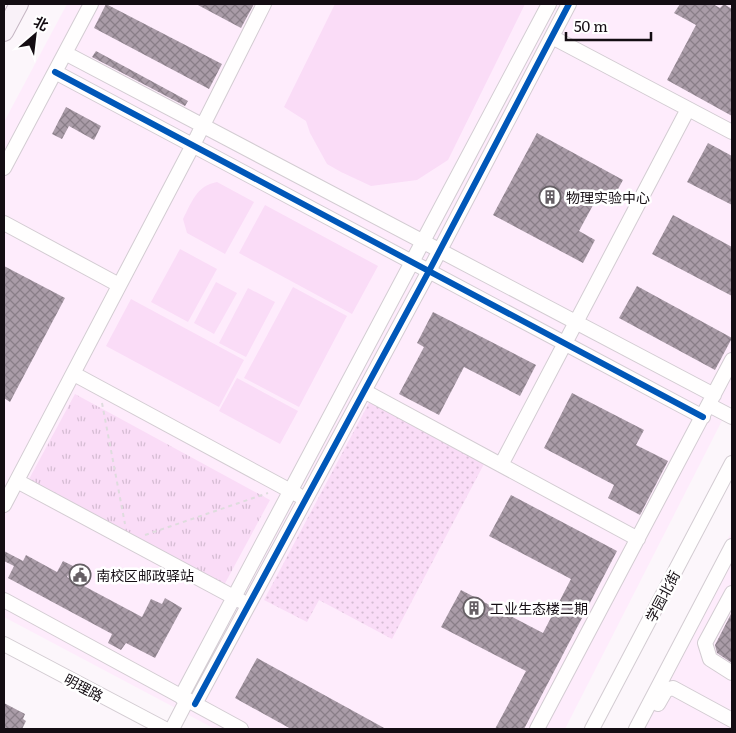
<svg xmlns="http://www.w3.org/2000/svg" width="736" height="733" font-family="Literata,'Noto Sans SC',serif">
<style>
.built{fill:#feecfc}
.grass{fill:url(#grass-dots)}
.park{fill:url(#park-tufts)}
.pitch{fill:#fadcf7}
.building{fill:url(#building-cross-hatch)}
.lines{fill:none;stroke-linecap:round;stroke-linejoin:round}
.minor-casing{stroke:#d3ccd2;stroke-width:16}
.major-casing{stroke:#c5b6c3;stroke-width:20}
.path{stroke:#dfdcde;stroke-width:2;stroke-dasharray:4 4;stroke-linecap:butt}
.minor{stroke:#fffefe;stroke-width:14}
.major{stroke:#f9f1f8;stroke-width:18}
.cycleway-casing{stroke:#fff;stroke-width:9}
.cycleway{stroke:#0057b8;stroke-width:6}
.labels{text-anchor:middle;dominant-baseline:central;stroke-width:5;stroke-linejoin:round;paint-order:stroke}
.poi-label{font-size:14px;fill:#140d13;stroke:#fff;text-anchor:start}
.street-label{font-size:14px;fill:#140d13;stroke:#fff}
</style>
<defs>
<pattern id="grass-dots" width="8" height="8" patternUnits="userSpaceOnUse" patternTransform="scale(1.25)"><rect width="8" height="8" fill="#fadcf7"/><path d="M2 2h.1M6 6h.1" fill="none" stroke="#d5bcd3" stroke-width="1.8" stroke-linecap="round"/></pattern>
<pattern id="park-tufts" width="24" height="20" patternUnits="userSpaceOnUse" patternTransform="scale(1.25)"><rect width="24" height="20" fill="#fadcf7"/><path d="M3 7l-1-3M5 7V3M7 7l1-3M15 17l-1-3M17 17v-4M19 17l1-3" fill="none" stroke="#d5bcd3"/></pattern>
<pattern id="building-cross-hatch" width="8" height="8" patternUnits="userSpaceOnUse" patternTransform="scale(1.25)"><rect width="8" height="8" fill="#aa9ca8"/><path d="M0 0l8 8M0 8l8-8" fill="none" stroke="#897e88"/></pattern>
</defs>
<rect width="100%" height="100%" fill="#fcf6fb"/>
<path class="built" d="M67,4H732V401L565,729H215L4,617V122Z
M732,531V729H629Z"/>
<path class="grass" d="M370,401L485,462L392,639L319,600L307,622L264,600Z"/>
<path class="park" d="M75,394L270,500L223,587L28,481Z"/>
<path class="pitch" d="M335,4H525L448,160L417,180L371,186L341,172L327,164L310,133L306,121L284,107Z
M217,182L254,202L225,254L187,233L183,219C192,202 196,186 217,182Z
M265,205L378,266L352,314L239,253Z
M180,249L217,269L188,322L151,302Z
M216,282L237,293L214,334L194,323Z
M293,287L347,316L299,407L244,378Z
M248,288L275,302L246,357L219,343Z
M131,299L244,360L219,407L106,346Z
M237,378L298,411L280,444L219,411Z"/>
<path class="building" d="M106,4L222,64L209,89L94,28Z
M196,4H254L241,28Z
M680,4H713L720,8L724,4L732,9V116L667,80L696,25L674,13Z
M96,51L188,101L185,106L92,57Z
M66,107L101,126L94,140L69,126L62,139L52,134Z
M537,133L623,180L612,200L599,194L579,231L595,240L583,263L493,215Z
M708,143L732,156V205L687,182Z
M673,215L732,247V296L652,254Z
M4,266L65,298L10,402L4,398Z
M637,286L732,338L715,370L619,318Z
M433,312L536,365L520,396L464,367L439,415L399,394L424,347L417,343Z
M572,393L644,430L636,445L668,461L640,515L608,498L614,485L544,448Z
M511,495L617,551L524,729H495L526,671L441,627L461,590L543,633L571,579L489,536Z
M4,551L23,561L26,555L57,572L63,561L73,566L67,577L142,617L151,599L162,604L165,598L182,608L155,658L126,643L121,650L108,643L112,634L8,578L14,566L4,561Z
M732,612V663L717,653L715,645Z
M257,658L386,729H291L235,698Z
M4,703L25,714L23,719L26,721L22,729H4Z"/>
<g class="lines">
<g class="minor-casing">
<path id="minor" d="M552,37L732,132
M65,53L714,395
M55,72L703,417
M4,168L91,4
M4,223L119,285
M74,374L298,495
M364,391L638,539
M709,405L732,417
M501,465L688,109
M17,481L241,601
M4,505L193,145L264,4
M732,593L705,643L710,659L732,673
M4,600L241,729
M4,644L165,729
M181,697L549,4
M195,704L429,271L569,4
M658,704L666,690L673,688L732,720
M172,729L187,700
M537,729L732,360
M592,729L732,463
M636,729L732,546"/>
</g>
<g class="major-casing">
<path id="major" d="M4,32L19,4"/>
</g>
<path class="path" d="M102,403L125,524
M145,535L268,493"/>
<use href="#minor" class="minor"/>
<use href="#major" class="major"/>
<g class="cycleway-casing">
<path id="cycleway" d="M55,72L703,417
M195,704L429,271L569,4"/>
</g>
<use href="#cycleway" class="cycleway"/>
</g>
<defs>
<g id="building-ring" transform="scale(1.125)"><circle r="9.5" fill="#fff" stroke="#655f64" stroke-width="1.5"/><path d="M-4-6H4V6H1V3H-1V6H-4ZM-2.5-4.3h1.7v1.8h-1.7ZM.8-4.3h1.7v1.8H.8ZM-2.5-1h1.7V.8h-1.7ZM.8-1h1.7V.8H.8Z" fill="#655f64"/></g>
<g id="civic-ring" transform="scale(1.125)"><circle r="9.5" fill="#fff" stroke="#655f64" stroke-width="1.5"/><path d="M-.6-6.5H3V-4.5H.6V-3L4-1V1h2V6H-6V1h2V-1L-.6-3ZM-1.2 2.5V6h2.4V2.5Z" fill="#655f64"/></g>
</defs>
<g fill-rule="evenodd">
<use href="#building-ring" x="550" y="197"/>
<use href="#civic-ring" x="80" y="575"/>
<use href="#building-ring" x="474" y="608"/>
</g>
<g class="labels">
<g class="poi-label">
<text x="566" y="197">物理实验中心</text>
<text x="96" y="575">南校区邮政驿站</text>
<text x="490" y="608">工业生态楼二期</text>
</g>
<g class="street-label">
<text transform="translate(662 596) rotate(-62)">学园北街</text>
<text transform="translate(84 687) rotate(28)">明理路</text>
</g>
</g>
<rect width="736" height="733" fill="none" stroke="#140d13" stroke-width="10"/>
<g transform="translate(35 35) rotate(28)" stroke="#ffffff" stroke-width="4" paint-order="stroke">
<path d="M0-4L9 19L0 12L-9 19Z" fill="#140d13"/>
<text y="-8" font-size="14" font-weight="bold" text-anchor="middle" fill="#140d13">北</text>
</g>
<path d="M566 32v8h85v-8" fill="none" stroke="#140d13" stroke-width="2.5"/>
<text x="574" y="32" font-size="15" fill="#140d13" stroke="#ffffff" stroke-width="4" paint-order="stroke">50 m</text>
</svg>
